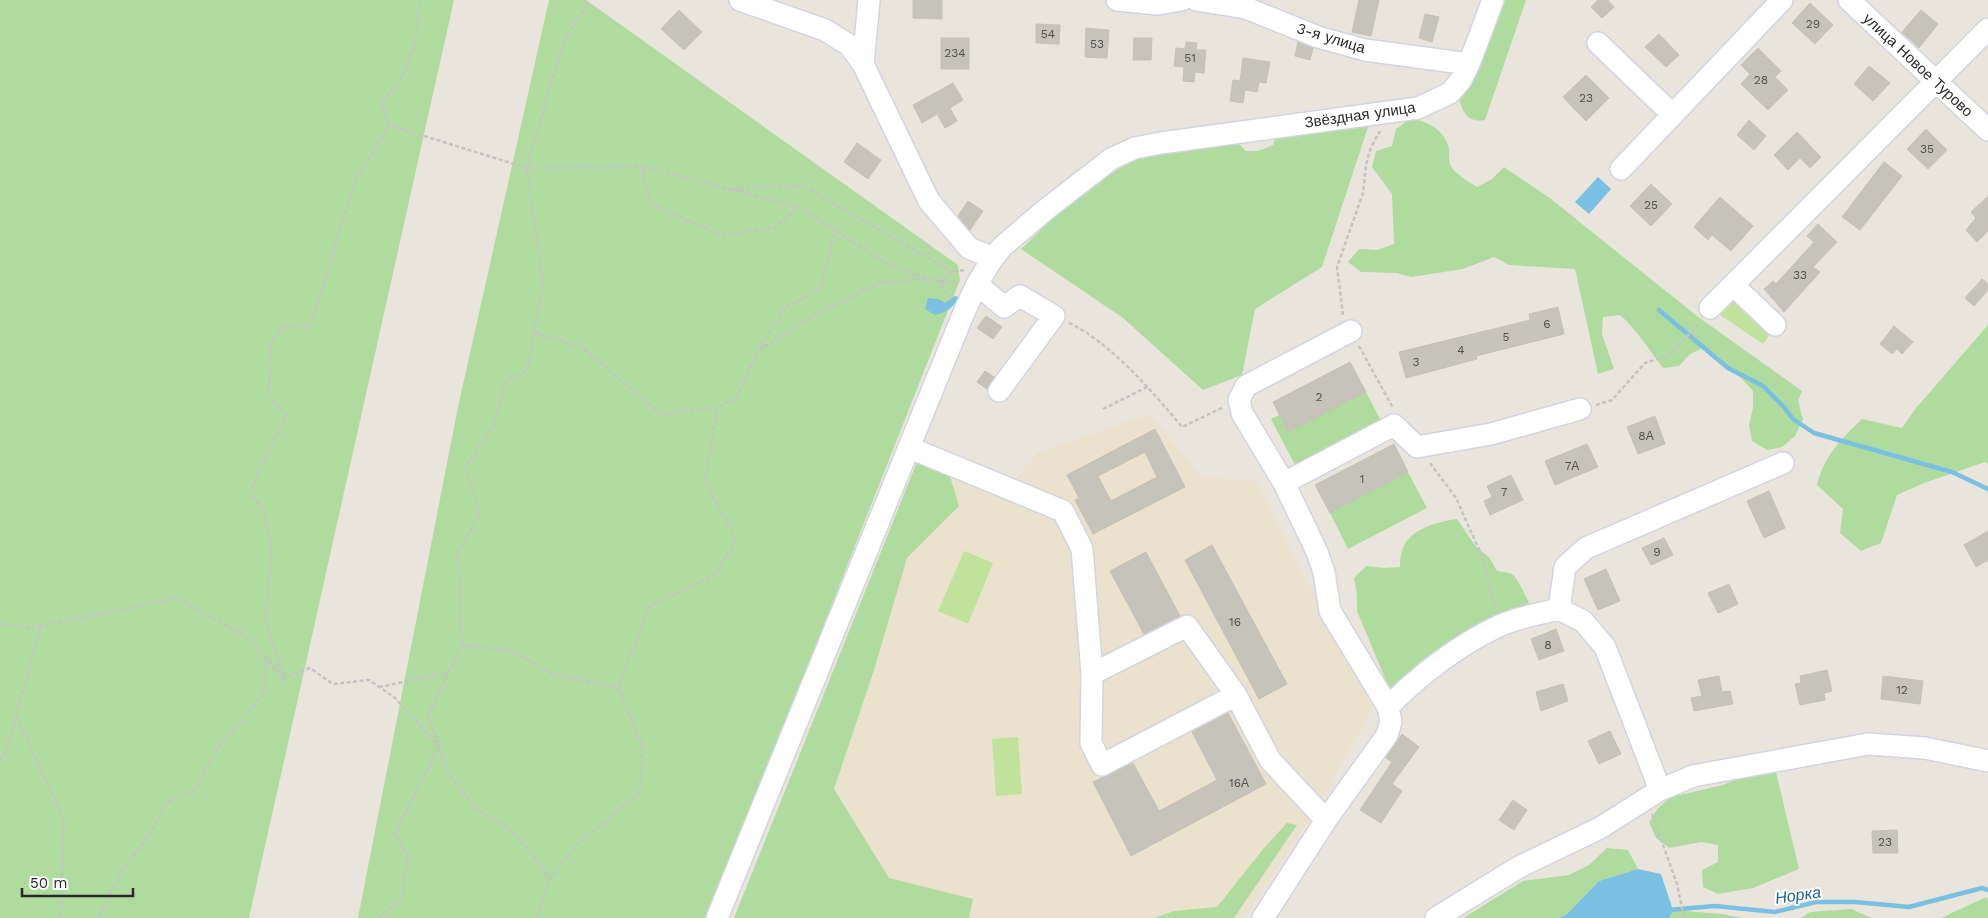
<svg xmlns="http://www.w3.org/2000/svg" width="1988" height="918" font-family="'Work Sans',sans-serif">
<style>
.education{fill:#eae2cd}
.green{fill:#afdc9e}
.pitch{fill:#c0e29b}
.water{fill:#79c0e2}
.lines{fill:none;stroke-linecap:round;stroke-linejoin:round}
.stream{stroke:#79c0e2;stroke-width:4.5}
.building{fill:#c6c3bb;stroke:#c5c1b6;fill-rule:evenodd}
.minor-casing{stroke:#d2d4e1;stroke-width:24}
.path{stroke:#c3c3c3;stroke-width:2.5;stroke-dasharray:4 2.5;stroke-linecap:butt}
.minor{stroke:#fff;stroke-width:21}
.labels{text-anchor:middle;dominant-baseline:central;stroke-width:4;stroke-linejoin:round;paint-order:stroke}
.number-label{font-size:12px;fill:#50504e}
.street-label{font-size:15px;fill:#292929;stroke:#fff}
.water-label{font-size:16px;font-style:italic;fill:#1a5f8c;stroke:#fff}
</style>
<rect width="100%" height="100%" fill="#eae5dc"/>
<path class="education" d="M1150,414L1201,477L1256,481L1373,708L1316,810L1244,918H867L793,796L921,459L1015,480L1038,452Z"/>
<path class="green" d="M0,0H454L249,918H0Z
M549,0H586L958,265L960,280L708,918H358L458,407Z
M1500,0H1526L1485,120C1468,123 1463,113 1459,99Z
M1411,118C1428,122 1444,129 1449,148C1450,153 1448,159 1450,164C1454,174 1468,181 1477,187L1492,179L1504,167L1551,199L1697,316L1802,391L1798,400L1803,420L1795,436L1782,447L1767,450L1752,441L1749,425L1753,408V391L1742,379L1729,369L1719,357L1705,347L1690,354L1679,366L1663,368C1649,350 1637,330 1620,315L1603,317L1602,334L1614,369L1598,374L1575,269L1509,265L1494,257L1463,269L1412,277L1396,273L1361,272L1348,262L1359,249L1377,250L1394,244L1392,194L1372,167L1376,151L1392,146L1396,129Z
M1370,121L1322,267L1255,309L1242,375L1203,390L1123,318L1021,249L1078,194L1146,152L1236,141L1246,151H1258L1273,145L1276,136Z
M1988,325V464L1985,462L1924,483L1897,495L1881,543L1861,551L1840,533L1843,509L1817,485C1824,456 1841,439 1862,419L1902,428L1916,408Z
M1366,392L1381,421L1295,465L1271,419L1279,415Z
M921,452L944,456L959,506L907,558L874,670L834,789L889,878L973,899L969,918H734Z
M1408,472L1427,508L1348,549L1330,513Z
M1457,519L1476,547L1489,557L1497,571C1501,572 1509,572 1513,575C1518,578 1528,602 1533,610L1467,634L1435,651L1422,660L1398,688H1389L1357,611V595L1354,578L1366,566L1384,568L1400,567C1400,562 1400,556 1402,551C1408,529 1437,522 1457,519Z
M1776,772L1799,869L1753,888L1718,894L1703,887L1702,870L1718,862V845L1701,842L1669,848L1656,838L1649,822L1658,808L1671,797L1723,785L1739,778Z
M1287,823L1297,825L1234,918H1154L1174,911L1217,907L1264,848Z
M1607,848L1628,850L1638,869L1599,881L1567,914L1559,918H1463L1523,881L1569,875L1589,865Z
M1986,897L1988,899V918H1941Z
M1851,909L1872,918H1801L1810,912Z
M1673,910L1722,914L1743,918H1669Z"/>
<path class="pitch" d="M1733,296L1775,327L1763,344L1720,315Z
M964,551L993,563L968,624L938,611Z
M1018,737L1022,794L996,796L992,739Z"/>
<path class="water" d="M1598,177L1611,189L1589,214L1575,202Z
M955,296L959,297C953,308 947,312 935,315L925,309L928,298L939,299L945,303Z
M1638,869L1661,874L1673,910L1669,918H1559L1567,914L1599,881Z"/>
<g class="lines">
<path class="stream" d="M1659,310L1728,368L1763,386L1784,407L1793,419L1814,433L1952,472L1988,489
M1668,910L1715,906L1775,912L1816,902H1855L1909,907L1982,888L1988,890"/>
</g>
<path class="building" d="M913,0H942V19L913,18Z
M1359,0H1379L1371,36L1352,32Z
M1598,0H1608L1614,7L1602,18L1591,7Z
M1810,3L1833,25L1815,44L1792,23Z
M679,10L702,32L684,50L661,29Z
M1921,10L1938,24L1919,48L1902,32Z
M1425,14L1439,17L1432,42L1419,38Z
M1036,24L1060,25L1059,44L1036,43Z
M1086,28L1109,30L1107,58L1085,57Z
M1659,34L1679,55L1666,67L1645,47Z
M941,38H969V69H941Z
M1134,38H1152L1151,60H1133Z
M1186,42L1197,43L1196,50H1206L1204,73L1195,72L1194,82L1183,81L1184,67L1174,66L1176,48L1185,49Z
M1298,42L1313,48L1310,60L1295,56Z
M1758,48L1781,71L1775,77L1788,90L1768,110L1741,84L1750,74L1741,65Z
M1243,58L1270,62L1266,83L1259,82L1257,92L1245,90L1243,103L1230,101L1233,80L1240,81Z
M1869,66L1890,83L1873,101L1854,84Z
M1586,75L1609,98L1586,121L1563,97Z
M953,83L963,100L950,108L957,121L945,128L937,114L922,123L913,105Z
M1749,120L1766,136L1754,150L1737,135Z
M1926,129L1947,150L1928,169L1907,149Z
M1797,132L1821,157L1810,168L1800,158L1788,170L1774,155Z
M857,143L881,160L868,179L844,162Z
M1884,162L1902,176L1860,230L1842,217Z
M1651,184L1672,204L1651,226L1630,206Z
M1988,196V231L1977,242L1966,230L1976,218L1971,212Z
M1720,197L1753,226L1731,251L1712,235L1708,240L1694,227Z
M968,201L983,211L970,230L958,216Z
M1818,224L1837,242L1813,267L1820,272L1784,312L1764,289L1773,281L1776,284L1814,242L1807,236Z
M1982,279L1988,284V290L1974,306L1965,298Z
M1558,307L1564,334L1476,356L1477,359L1406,378L1399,352L1530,320L1529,314Z
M986,316L1002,327L993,339L977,328Z
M1894,326L1913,342L1902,354L1897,349L1892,354L1880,344Z
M1350,362L1366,392L1288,432L1273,402Z
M985,371L994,377L987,389L977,382Z
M1655,416L1665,444L1638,454L1627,427Z
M1155,429L1185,487L1093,534L1075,500L1079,498L1067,475ZM1145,452L1157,477L1111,501L1098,476Z
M1394,444L1408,472L1330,513L1315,485Z
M1587,444L1598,467L1555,485L1545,461Z
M1511,475L1523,500L1490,515L1484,501L1492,497L1487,486Z
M1769,491L1785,528L1764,538L1747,501Z
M1988,531V560L1976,567L1964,545Z
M1664,538L1673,555L1651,565L1642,548Z
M1212,545L1287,684L1259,699L1185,560Z
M1146,552L1180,616L1144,634L1110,571Z
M1606,569L1620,601L1598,610L1584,579Z
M1729,584L1738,604L1718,613L1708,593Z
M1556,629L1564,651L1539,660L1531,639Z
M1827,670L1832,691L1824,693L1825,700L1800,705L1795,684L1801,683L1800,676Z
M1719,676L1722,692L1730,691L1733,704L1694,711L1691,698L1702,696L1698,680Z
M1883,676L1923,681L1920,704L1881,699Z
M1563,684L1568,701L1541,711L1536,692Z
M1228,713L1266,784L1131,856L1093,782L1133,763L1159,811L1217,780L1192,732Z
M1610,731L1621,754L1599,764L1588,741Z
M1402,734L1419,747L1392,784L1402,791L1381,823L1360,810L1392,762L1386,758Z
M1513,800L1527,810L1514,830L1499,820Z
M1897,830L1898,853H1873L1872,831Z"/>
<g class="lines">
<g class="minor-casing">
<path id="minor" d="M740,0L825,30L849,45L863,64L929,201L969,248L993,258
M1117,0L1157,4L1182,0
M1196,0L1246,8L1318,37L1365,50L1469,64
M1849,0L1988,130
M1598,43L1673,115
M863,64L869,0
M1621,169L1782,0
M977,284L1004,307L1020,296L1054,316L999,391
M1733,285L1775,325
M1710,308L1988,29
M910,448L1063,511L1082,549L1092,674L1187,626L1236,695L1270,760L1326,820
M1284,483L1394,425L1417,447L1491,434L1580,409
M1559,609L1565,567L1586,548L1783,463
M1092,674L1091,743L1102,765L1236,695
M1388,707C1418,676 1460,644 1499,626C1517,617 1540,614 1559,609L1583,621L1605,647L1660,790
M717,918L965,310L977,284L993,258L1003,246L1044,211L1111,159L1135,148L1161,143L1418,108L1450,93L1461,80L1469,64L1493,0
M1263,918L1326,820L1387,735L1391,722L1388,707L1330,611L1324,572L1317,552L1284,483L1242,413L1239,400L1246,386L1351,331
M1436,918L1519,867L1600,828L1660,790L1693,776L1868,744L1925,748L1988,761"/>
</g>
<path class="path" d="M389,125L382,102L402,78L415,43L420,0
M642,166L650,204L722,235L774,228L799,207
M733,189L804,186L953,272
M951,299L939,281L953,272L964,270
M1343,315L1337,267L1363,193L1366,165L1371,147L1380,131
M1069,323C1111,343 1152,391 1182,427L1224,407
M535,332L583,348L662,415L717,407
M1359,346L1393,408
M759,350L819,313L879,283L928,279
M1596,405L1612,400L1645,363L1669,355L1700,323
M1103,409L1149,386
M1430,463L1456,498L1481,554L1496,609
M0,624L28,628L101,614L177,598L247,637L283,677
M462,645L458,554L479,514L466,467L493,426L506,380L527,371L543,284L527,168L642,166L799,207L884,262L929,279L958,284
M379,687L448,673
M618,687L650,606L715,575L736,540L705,482L717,407L736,399L758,351L785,308L821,288L835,230
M16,716L64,819L61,918
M0,761L7,749L41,625
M1652,814L1677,884L1684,918
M98,918L122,871L150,834L167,802L194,790L218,748L264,693L267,658
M379,918L402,898L408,857L395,834L439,746L394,697L369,680L333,684L310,668L284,678L265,621L272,552L264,511L250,492L286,415L269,397L270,345L282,326L311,325L354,184L389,125L527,168L552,80L567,35L588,3
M537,918L549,880L575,846L640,793L642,744L618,687L554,675L513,651L462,645L428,715L449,775L476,809L511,830L534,856L549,880"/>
<use href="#minor" class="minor"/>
</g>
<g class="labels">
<g class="number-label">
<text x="1813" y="24">29</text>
<text x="1048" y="34">54</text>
<text x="1097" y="44">53</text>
<text x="955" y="53">234</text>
<text x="1190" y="58">51</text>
<text x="1761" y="80">28</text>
<text x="1586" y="98">23</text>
<text x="1927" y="149">35</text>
<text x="1651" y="205">25</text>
<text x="1800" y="275">33</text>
<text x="1547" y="324">6</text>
<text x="1506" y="337">5</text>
<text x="1461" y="350">4</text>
<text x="1416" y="362">3</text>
<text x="1319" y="397">2</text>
<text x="1646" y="436">8А</text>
<text x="1572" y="466">7А</text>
<text x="1362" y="479">1</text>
<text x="1504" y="492">7</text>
<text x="1657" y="552">9</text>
<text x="1235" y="622">16</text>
<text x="1548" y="645">8</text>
<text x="1902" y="690">12</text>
<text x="1239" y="783">16А</text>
<text x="1885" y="842">23</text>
</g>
<g class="street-label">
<text transform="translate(1331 38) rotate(17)">3-я улица</text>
<text transform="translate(1918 65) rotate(43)">улица Новое Турово</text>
<text transform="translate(1360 115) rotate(-8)">Звёздная улица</text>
</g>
<g class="water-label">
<text transform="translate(1798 895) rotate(-8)">Норка</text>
</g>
</g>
<path d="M22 888v8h111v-8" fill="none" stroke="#292929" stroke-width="2.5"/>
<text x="30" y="888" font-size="15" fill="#292929" stroke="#ffffff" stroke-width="4" paint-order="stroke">50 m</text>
</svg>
